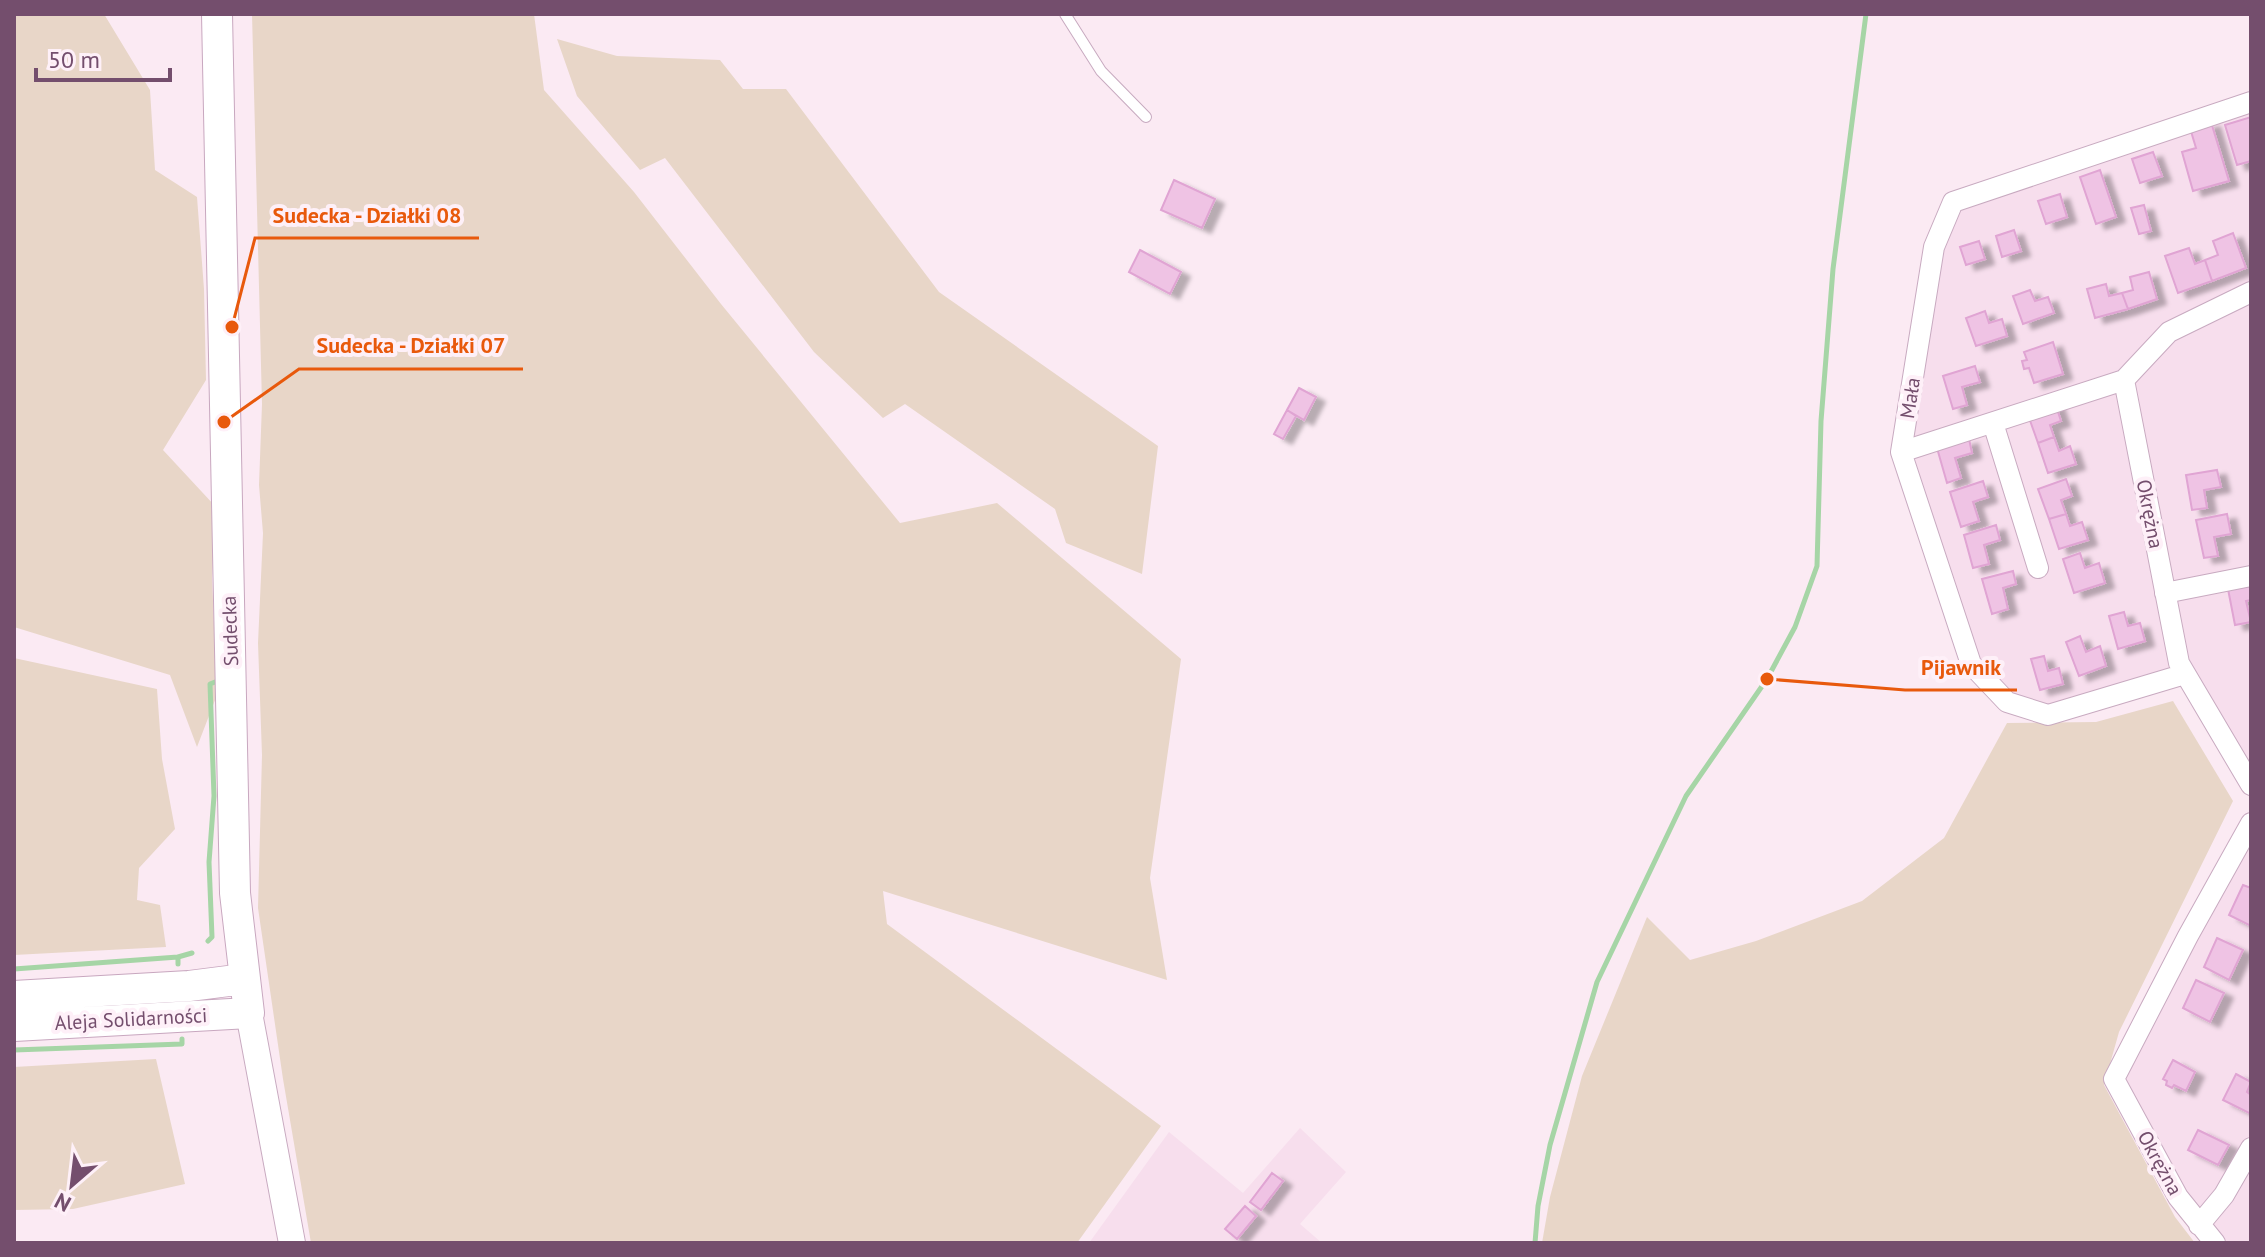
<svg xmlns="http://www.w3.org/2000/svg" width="2265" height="1257" font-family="'PT Sans',sans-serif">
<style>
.residential{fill:#f7deed}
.green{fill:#e8d6c8}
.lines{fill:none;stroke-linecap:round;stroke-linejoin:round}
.stream{stroke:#a6d5a6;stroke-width:5}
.building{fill:#efc3e4;stroke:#e0a4d3;stroke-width:2;filter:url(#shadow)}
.service-casing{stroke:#c8aac0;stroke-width:12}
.minor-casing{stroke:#c8aac0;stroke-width:22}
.tertiary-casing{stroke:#c8aac0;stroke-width:28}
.secondary-casing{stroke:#c8a7bf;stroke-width:32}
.service{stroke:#fff;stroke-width:10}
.minor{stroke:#fff;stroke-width:20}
.tertiary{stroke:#fff;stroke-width:26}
.secondary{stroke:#fff;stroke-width:30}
.labels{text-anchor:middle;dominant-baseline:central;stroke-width:8;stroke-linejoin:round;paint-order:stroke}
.street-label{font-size:20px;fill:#744e6d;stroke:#fef0f8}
.leader{fill:none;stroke:#e8590c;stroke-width:3}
.callout-dot{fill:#e8590c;stroke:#fef0f8;stroke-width:3}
.callout-label{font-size:22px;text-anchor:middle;font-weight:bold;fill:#e8590c;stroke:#fef0f8;stroke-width:8;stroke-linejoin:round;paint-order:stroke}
</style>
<defs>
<filter id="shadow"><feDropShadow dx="9" dy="5" stdDeviation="2" flood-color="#0004"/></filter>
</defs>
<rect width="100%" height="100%" fill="#fbeaf3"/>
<path class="residential" d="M2251,102V785L2185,674L2048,715L2007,702L1971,664L1901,452L1953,202Z
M2251,823V1243H2215L2114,1079Z
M1300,1128L1346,1172L1300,1224L1322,1243H1089L1169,1132L1243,1193Z"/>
<path class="green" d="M14,14H104L150,90L155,170L197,197L204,289L206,380L163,450L215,506L212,578L217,695L197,747L170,675L14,627Z
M252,14H534L544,90L634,192L721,304L900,523L997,503L1181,659L1150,878L1167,980L883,891L887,924L1161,1126L1077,1243H311L283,1079L258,908L262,755L258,643L263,533L259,485L262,404Z
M557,39L617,56L720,60L743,89H786L939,292L1158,446L1142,574L1066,543L1055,509L905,404L883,418L814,352L665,158L640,170L577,96Z
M14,658L157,689L162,759L175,829L139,868L137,900L160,905L166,947L14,955Z
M2173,701L2233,801L2119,1032L2104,1085L2175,1217L2195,1243H1542L1550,1197L1582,1076L1647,917L1690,960L1756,941L1862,901L1944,838L2007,723L2096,722Z
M156,1059L185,1184L73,1209L14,1210V1067Z"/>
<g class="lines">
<path class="stream" d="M208,941L212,937L209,862L214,796L210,684L215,682
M178,964V957L192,953
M14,969L178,957
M14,1050L182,1044V1039
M1535,1243L1538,1206L1550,1145L1597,982L1686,796L1767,679L1795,627L1817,566L1821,421L1833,269L1866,14"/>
</g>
<path class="building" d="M2251,117V161L2237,165L2225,125Z
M2211,122L2229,181L2193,191L2182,152L2196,148L2190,128Z
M2153,152L2162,176L2140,183L2132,159Z
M2100,170L2116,217L2096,224L2080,177Z
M1174,180L1215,199L1202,228L1161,210Z
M2060,194L2067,217L2046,224L2038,201Z
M2144,205L2151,231L2139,234L2131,208Z
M2014,230L2021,251L2002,257L1996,236Z
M2233,233L2246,268L2212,281L2205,260L2218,255L2213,241Z
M1979,241L1985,259L1966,265L1960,247Z
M2189,248L2195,264L2205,260L2212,281L2178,293L2165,256Z
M1140,250L1181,272L1170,294L1129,272Z
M2149,272L2157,299L2128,309L2122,293L2133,290L2130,277Z
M2106,284L2109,296L2122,293L2128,309L2095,318L2087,289Z
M2030,290L2035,301L2048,297L2054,313L2023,324L2013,296Z
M1985,311L1989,323L2002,319L2007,336L1976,346L1966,318Z
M2053,342L2063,374L2034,383L2029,368L2024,369L2022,361L2027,360L2024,352Z
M1975,366L1980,382L1962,387L1967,405L1953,409L1943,376Z
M1299,388L1316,397L1304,420L1287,410Z
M2055,403L2061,421L2050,425L2054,437L2038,443L2027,412Z
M1287,410L1296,416L1283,439L1274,434Z
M2054,437L2059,451L2070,446L2076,464L2048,473L2038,443Z
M1969,439L1972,453L1955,458L1961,478L1947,483L1937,448Z
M2217,470L2221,487L2204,490L2207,508L2192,510L2186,475Z
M2066,479L2072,496L2061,500L2066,514L2049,519L2038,489Z
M1983,481L1988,497L1973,502L1979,521L1961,527L1950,492Z
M2066,514L2070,526L2082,522L2088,540L2059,549L2049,519Z
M2227,514L2231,534L2214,537L2218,556L2204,558L2196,520Z
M1996,525L2000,540L1984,545L1989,564L1973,568L1964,535Z
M2080,553L2085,568L2099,563L2105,583L2074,593L2063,559Z
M2013,571L2016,584L2003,588L2008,609L1992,614L1982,579Z
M2251,585V600L2246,601L2251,622L2235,625L2228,589Z
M2124,612L2128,626L2140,623L2145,641L2118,649L2109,616Z
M2080,636L2086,652L2100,646L2106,666L2079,676L2066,642Z
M2044,656L2048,671L2059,668L2063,684L2040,690L2031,659Z
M2243,885L2251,888V926L2229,915Z
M2217,938L2243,950L2229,980L2204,967Z
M2196,980L2224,993L2210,1022L2183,1008Z
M2173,1060L2195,1072L2186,1091L2174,1085L2172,1088L2166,1085L2167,1081L2163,1079Z
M2236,1074L2251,1082L2247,1092L2251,1095V1114L2223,1100Z
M2198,1130L2229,1145L2218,1165L2188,1150Z
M1272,1173L1283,1181L1261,1210L1250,1202Z
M1245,1206L1256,1216L1237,1239L1225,1229Z"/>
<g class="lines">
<g class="service-casing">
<path id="service" d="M1065,14L1101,71L1146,117"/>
</g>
<g class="minor-casing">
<path id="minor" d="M2251,292L2169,332L2124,380L2179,663L2251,785
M1993,423L2038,568
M1901,452L2124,380
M2165,593L2251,576
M2185,674L2048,715L2007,702L1971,664L1901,452L1934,247L1953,202L2251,102
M2199,1225L2224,1195L2251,1148
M2215,1243L2178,1197L2114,1079L2188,936L2251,823"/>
</g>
<g class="tertiary-casing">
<path id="tertiary" d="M249,1013L292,1243"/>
</g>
<g class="secondary-casing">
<path id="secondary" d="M14,996L189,986L244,979
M14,1026L249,1013L235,893L217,14"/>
</g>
<use href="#service" class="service"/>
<use href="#minor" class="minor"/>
<use href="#tertiary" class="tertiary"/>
<use href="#secondary" class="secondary"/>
</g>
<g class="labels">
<g class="street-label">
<text transform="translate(1910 398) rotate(-81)">Mała</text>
<text transform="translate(2150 514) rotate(79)">Okrężna</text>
<text transform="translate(230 631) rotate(-92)">Sudecka</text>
<text transform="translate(131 1019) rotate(-3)">Aleja Solidarności</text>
<text transform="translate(2160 1163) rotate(61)">Okrężna</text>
</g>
</g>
<path class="leader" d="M232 327L255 238H479M224 422L299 369H523M1767 679L1905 690H2017"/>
<g class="callout-dot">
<circle cx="232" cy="327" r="8"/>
<circle cx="224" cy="422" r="8"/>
<circle cx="1767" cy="679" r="8"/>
</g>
<g class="callout-label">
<text x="367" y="223">Sudecka - Działki 08</text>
<text x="411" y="353">Sudecka - Działki 07</text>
<text x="1961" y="675">Pijawnik</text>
</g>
<rect width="2265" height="1257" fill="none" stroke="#744e6d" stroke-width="32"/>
<g transform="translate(72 1185) rotate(208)" stroke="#fef0f8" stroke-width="6" paint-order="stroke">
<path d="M0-6L14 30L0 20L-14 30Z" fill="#744e6d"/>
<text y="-12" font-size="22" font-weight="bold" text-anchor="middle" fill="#744e6d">N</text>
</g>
<path d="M36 68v12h134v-12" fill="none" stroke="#744e6d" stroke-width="4"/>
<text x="48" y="68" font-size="24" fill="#744e6d" stroke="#fef0f8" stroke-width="6" paint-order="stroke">50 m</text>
</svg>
